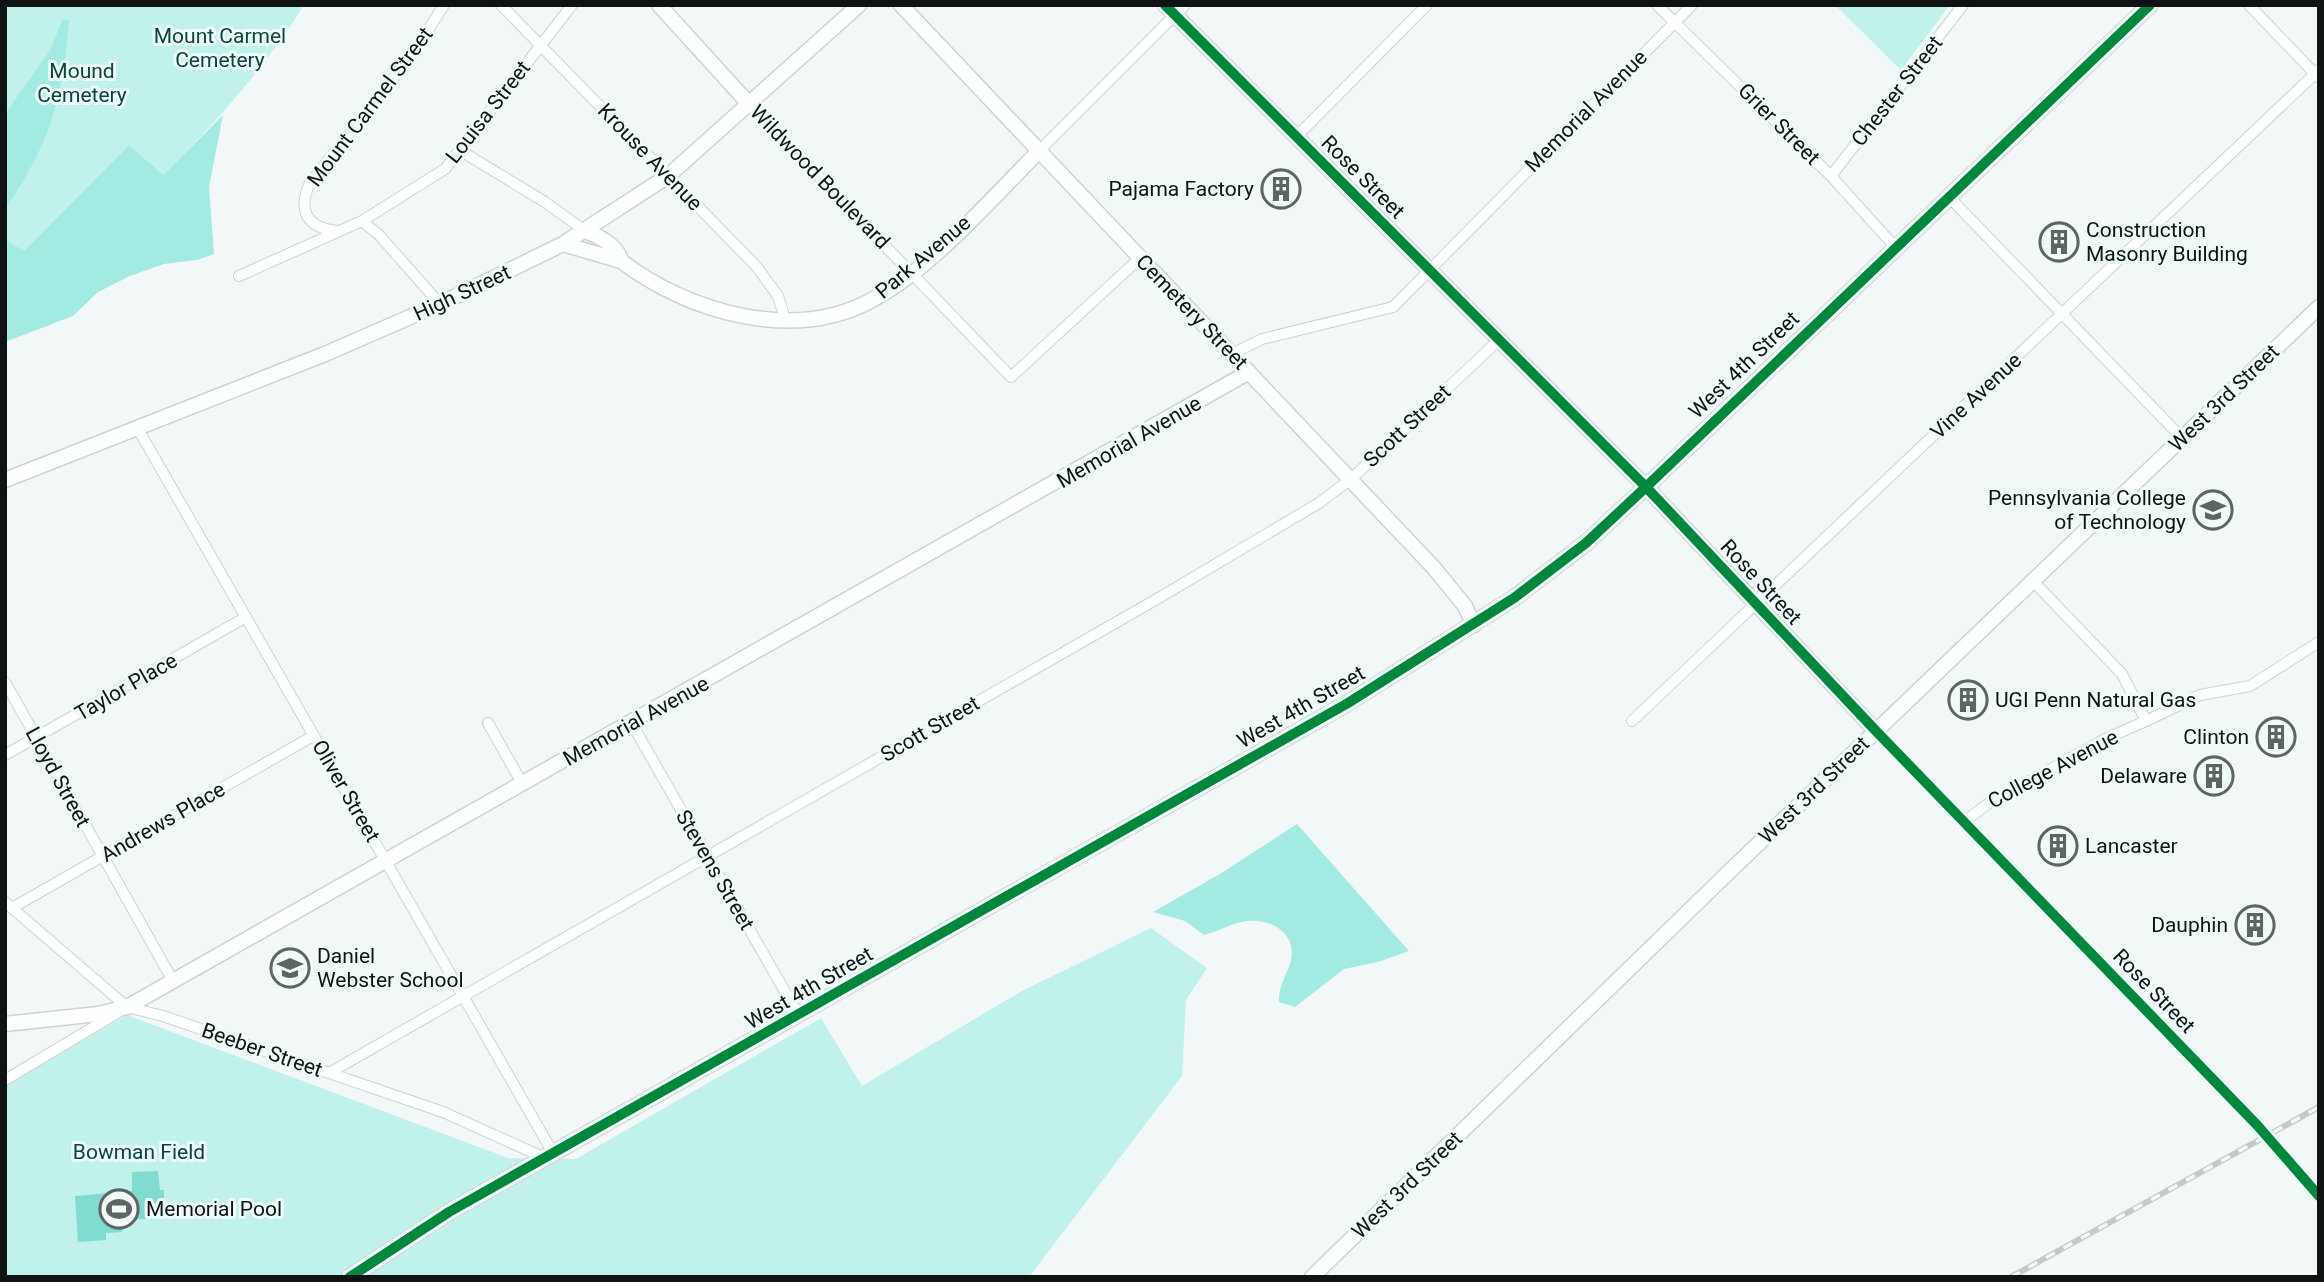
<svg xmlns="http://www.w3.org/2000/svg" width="2324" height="1282" font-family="Roboto,sans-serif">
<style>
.green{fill:#c0f1eb}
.forest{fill:#a3eae2}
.water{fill:#81dbd1}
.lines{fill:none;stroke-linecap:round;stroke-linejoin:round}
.street-casing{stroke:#ced3d2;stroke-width:12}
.secondary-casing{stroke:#ced3d2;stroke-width:17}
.primary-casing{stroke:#ced3d2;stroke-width:18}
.street{stroke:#fdfefe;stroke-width:10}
.secondary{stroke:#fdfefe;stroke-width:14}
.primary{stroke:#fdfefe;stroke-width:16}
.rail-casing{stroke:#c7c8c8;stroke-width:6}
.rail{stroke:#effbf9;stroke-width:3.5;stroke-dasharray:10;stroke-linecap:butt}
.cycleway-casing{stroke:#effbf9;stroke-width:15}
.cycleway{stroke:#00873e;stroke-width:10}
.labels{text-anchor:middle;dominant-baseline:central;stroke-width:6;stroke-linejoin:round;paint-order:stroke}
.park-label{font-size:21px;fill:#0a443e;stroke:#effbf9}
.street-label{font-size:21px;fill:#0f1313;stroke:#effbf9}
.poi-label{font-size:21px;fill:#0f1313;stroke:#effbf9;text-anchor:end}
</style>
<rect width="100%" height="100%" fill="#f2f8f7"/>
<path class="green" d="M5,5H304C264,69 216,122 163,175L128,146L24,251L5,239Z
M1835,5H1950L1901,70Z
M1151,928L1207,968L1186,1000L1182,1076L1029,1277H5V1086L127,1015L508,1158L576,1159L821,1018L862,1086L1020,992Z"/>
<path class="forest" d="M63,19L69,20C63,97 50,145 5,209V114L49,52Z
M223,115L209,187L214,254L197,260L164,264L130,276L98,292L73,316L5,342V239L24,251L129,145L163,175Z
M1297,824L1409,951L1378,962L1344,969L1295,1007L1279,1002C1278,986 1287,976 1291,960C1297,931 1267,916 1241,922C1229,925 1216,932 1204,935L1185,921L1153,912L1220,874Z"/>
<path class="water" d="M158,1171L160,1190H164V1200H161L162,1218L123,1220L122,1232L106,1233V1240L78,1242L75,1196L132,1191V1172Z"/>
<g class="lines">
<g class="street-casing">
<path id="street" d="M501,5L757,267L778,296L785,319
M1657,5L1831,176L1896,248
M2249,5L2318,77
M750,105L1011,377L1140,258
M1296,137L1427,5
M461,151L545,202L585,231
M1039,151L1185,5
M1831,176L1963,5
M1949,197L2182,438
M362,221L379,235L440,304
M337,231C307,228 297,210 310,183L414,52L444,5
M239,276L362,221L445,169L572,5
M1232,354L1262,339L1393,307L1692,5
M138,429L553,1153
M2033,581L2122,674L2146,721L2200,695L2250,686L2319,642
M5,682L173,981
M1632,721L2319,70
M488,723L523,785
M632,724L799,1016
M1876,731L2257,1125L2319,1196
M5,755L246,617
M1964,822L1986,805L2105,739L2146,721
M5,902L127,1007L163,1016L443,1112L545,1158
M12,908L313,736
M329,1073L1157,599L1319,503L1351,479L1499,340
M5,1080L117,1013"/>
</g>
<g class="secondary-casing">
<path id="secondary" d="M659,5L750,105
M901,5L1434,568L1465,606L1474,625
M1165,5L1646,487L1876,731
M585,231C599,236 618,246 621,261C688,312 793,343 872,300C932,268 991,199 1039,151
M563,244L621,261
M5,480L325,354L440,304L563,244L668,176L859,5
M5,1024L98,1014L127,1007L1249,372
M1312,1277L1733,868L2319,307"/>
</g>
<g class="primary-casing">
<path id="primary" d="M350,1277L449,1212L1348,703L1514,598L1586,543L1646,487L2150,5"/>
</g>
<use href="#street" class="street"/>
<use href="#secondary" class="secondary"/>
<use href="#primary" class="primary"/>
<g class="rail-casing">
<path id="rail" d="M2011,1277L2319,1107"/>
</g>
<use href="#rail" class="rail"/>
<g class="cycleway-casing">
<path id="cycleway" d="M1165,5L1646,487L1876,731L2257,1125L2319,1196
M350,1277L449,1212L1348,703L1514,598L1586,543L1646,487L2150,5"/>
</g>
<use href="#cycleway" class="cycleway"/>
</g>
<defs>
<g id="building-ring" transform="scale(2.0125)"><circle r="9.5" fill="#effbf9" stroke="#5e6363" stroke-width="1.5"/><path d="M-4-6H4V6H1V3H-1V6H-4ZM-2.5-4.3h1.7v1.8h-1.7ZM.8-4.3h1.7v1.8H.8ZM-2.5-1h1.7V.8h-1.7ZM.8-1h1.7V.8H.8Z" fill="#5e6363"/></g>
<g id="university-ring" transform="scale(2.0125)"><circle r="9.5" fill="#effbf9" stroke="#5e6363" stroke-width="1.5"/><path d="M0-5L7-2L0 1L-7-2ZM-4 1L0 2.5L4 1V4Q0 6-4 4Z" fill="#5e6363"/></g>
<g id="school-ring" transform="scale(2.0125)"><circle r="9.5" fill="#effbf9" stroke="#5e6363" stroke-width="1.5"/><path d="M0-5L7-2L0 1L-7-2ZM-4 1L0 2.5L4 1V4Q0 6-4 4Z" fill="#5e6363"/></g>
<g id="stadium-ring" transform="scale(2.0125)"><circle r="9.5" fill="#effbf9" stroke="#5e6363" stroke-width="1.5"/><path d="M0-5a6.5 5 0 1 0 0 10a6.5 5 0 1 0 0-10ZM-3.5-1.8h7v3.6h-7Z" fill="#5e6363"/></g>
</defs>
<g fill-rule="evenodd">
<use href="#building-ring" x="1281" y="189"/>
<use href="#building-ring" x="2059" y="242"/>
<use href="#university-ring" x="2213" y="510"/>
<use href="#building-ring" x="1968" y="700"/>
<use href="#building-ring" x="2276" y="737"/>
<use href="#building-ring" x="2214" y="776"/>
<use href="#building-ring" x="2058" y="846"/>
<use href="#building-ring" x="2255" y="925"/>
<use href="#school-ring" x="290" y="968"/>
<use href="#stadium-ring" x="119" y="1209"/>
</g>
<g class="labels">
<g class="park-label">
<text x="220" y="36">Mount Carmel<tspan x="220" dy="24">Cemetery</tspan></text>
<text x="82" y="71">Mound<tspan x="82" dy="24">Cemetery</tspan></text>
<text x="139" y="1152">Bowman Field</text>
</g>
<g class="street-label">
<text transform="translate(1897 91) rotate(-52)">Chester Street</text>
<text transform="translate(370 107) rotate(-53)">Mount Carmel Street</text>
<text transform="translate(1586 111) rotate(-45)">Memorial Avenue</text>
<text transform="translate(488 112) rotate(-52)">Louisa Street</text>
<text transform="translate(1779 124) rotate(45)">Grier Street</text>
<text transform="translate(650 157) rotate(46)">Krouse Avenue</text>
<text transform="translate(820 177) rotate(46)">Wildwood Boulevard</text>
<text transform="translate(1363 177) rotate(45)">Rose Street</text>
<text transform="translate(923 257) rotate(-40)">Park Avenue</text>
<text transform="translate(462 293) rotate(-25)">High Street</text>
<text transform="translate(1192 312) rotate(46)">Cemetery Street</text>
<text transform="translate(1744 365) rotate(-44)">West 4th Street</text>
<text transform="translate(1976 396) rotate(-43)">Vine Avenue</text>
<text transform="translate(2224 398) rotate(-44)">West 3rd Street</text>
<text transform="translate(1407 426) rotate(-43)">Scott Street</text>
<text transform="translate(1129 442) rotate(-30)">Memorial Avenue</text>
<text transform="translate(1761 582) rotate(47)">Rose Street</text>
<text transform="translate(126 687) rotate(-30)">Taylor Place</text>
<text transform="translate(1301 707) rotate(-30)">West 4th Street</text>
<text transform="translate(636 721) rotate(-29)">Memorial Avenue</text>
<text transform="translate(930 729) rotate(-30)">Scott Street</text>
<text transform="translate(2053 769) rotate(-28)">College Avenue</text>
<text transform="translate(58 777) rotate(61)">Lloyd Street</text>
<text transform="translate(1814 790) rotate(-44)">West 3rd Street</text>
<text transform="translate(346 791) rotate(60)">Oliver Street</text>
<text transform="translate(163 822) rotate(-30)">Andrews Place</text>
<text transform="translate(715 870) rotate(60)">Stevens Street</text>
<text transform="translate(809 988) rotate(-30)">West 4th Street</text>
<text transform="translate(2154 991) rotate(46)">Rose Street</text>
<text transform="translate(262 1050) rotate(19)">Beeber Street</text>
<text transform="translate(1407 1185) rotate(-44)">West 3rd Street</text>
</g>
<g class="poi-label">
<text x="1254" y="189">Pajama Factory</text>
<text x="2086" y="230" text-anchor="start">Construction<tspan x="2086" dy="24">Masonry Building</tspan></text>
<text x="2186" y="498">Pennsylvania College<tspan x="2186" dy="24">of Technology</tspan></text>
<text x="1995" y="700" text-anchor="start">UGI Penn Natural Gas</text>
<text x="2249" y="737">Clinton</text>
<text x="2187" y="776">Delaware</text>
<text x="2085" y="846" text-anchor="start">Lancaster</text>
<text x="2228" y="925">Dauphin</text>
<text x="317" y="956" text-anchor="start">Daniel<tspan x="317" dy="24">Webster School</tspan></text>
<text x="146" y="1209" text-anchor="start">Memorial Pool</text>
</g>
</g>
<rect width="2324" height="1282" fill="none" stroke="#0f1313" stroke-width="14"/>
</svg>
